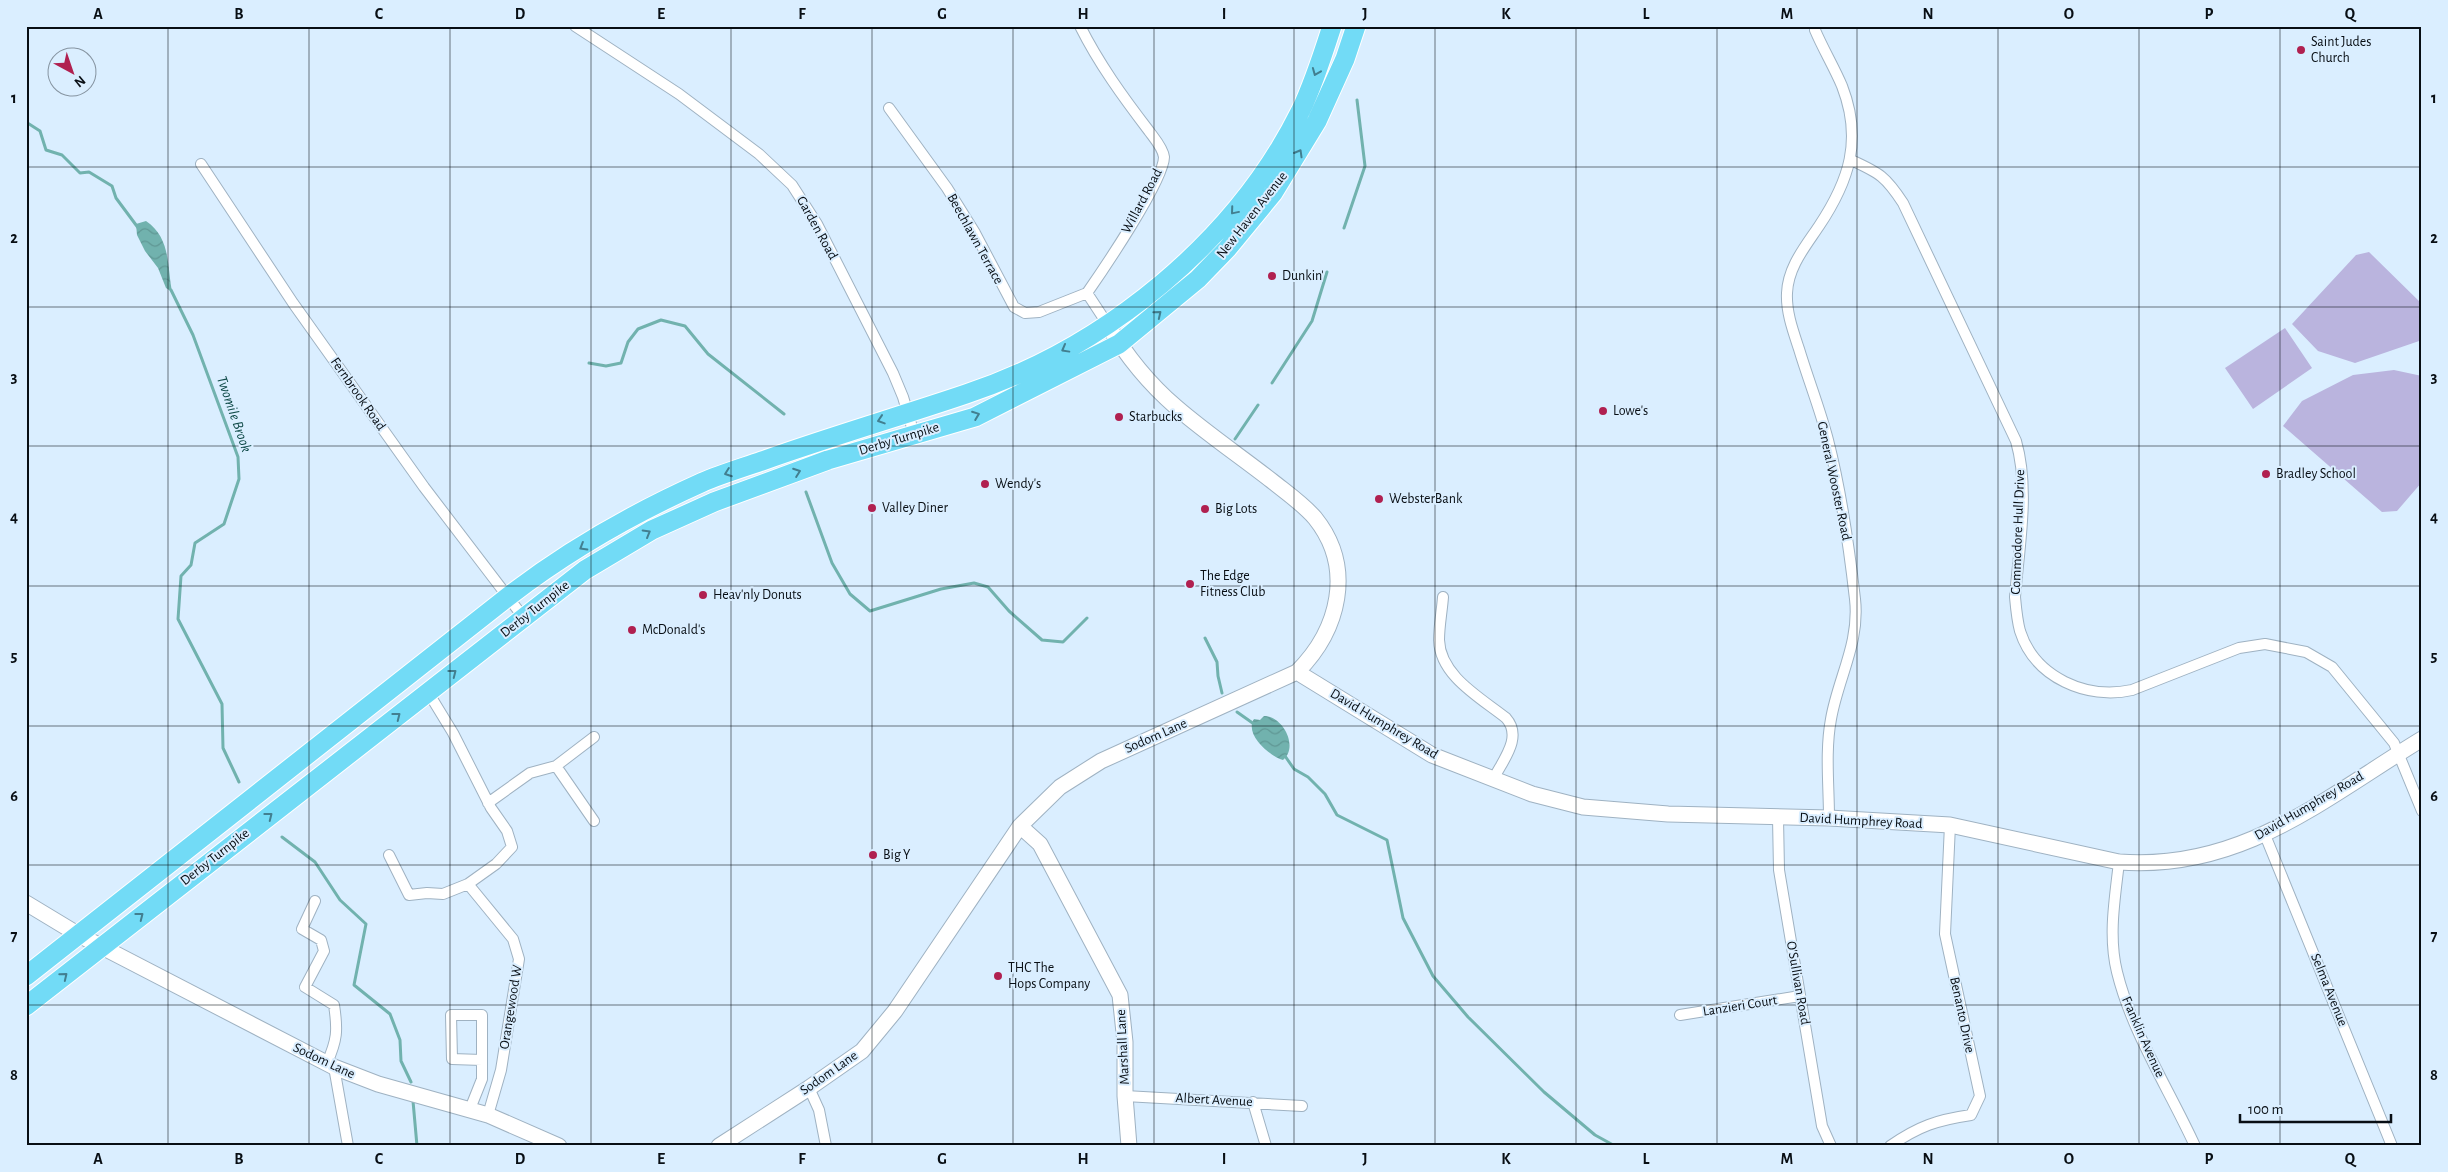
<svg xmlns="http://www.w3.org/2000/svg" width="2448" height="1172" font-family="'Alegreya Sans',sans-serif">
<style>
.grass{fill:#bab4de}
.water{fill:url(#water-waves)}
.lines{fill:none;stroke-linecap:round;stroke-linejoin:round}
.stream{stroke:#71b2ae;stroke-width:3}
.street-casing{stroke:#9fb2c2;stroke-width:12}
.secondary-casing{stroke:#9fb2c2;stroke-width:17}
.highway-casing{stroke:#fff;stroke-width:21}
.street{stroke:#fff;stroke-width:10}
.secondary{stroke:#fff;stroke-width:15}
.highway{stroke:#72dbf6;stroke-width:19}
.oneway{stroke:#427f90}
.grid{fill:none;stroke:#080e14;stroke-width:1;stroke-opacity:0.55}
.poi-dot{fill:#b02050;stroke:#daeeff;stroke-width:2}
.labels{text-anchor:middle;dominant-baseline:central;stroke-width:4;stroke-linejoin:round;paint-order:stroke}
.poi-label{font-size:14px;fill:#080e14;stroke:#daeeff;text-anchor:start}
.street-label{font-size:14px;fill:#080e14;stroke:#daeeff}
.water-label{font-size:15px;font-style:italic;fill:#104b49;stroke:#daeeff}
.neatline{fill:none;stroke:#080e14;stroke-width:2}
.grid-label{font-size:16px;text-anchor:middle;font-weight:bold;fill:#080e14}
</style>
<defs>
<pattern id="water-waves" width="16" height="10" patternUnits="userSpaceOnUse" patternTransform="scale(1.25)"><rect width="16" height="10" fill="#71b2ae"/><path d="M0 5q4-4 8 0t8 0" fill="none" stroke="#609895"/></pattern>
</defs>
<rect width="100%" height="100%" fill="#daeeff"/>
<path class="grass" d="M2369,252L2422,304V340L2355,363L2318,351L2292,324L2356,255Z
M2285,328L2312,368L2253,409L2225,368Z
M2394,370L2422,376V482L2397,511L2382,512L2283,426L2302,401L2353,375Z"/>
<path class="water" d="M146,221C171,238 167,266 172,292L166,288L158,268L145,251L137,235L136,224Z
M1264,716C1283,716 1299,747 1283,760C1269,756 1244,734 1254,719L1260,720Z"/>
<g class="lines">
<path class="stream" d="M26,122L40,131L46,150L62,155L80,173L89,172L112,186L116,198L139,229
M1344,228L1365,166L1357,100
M171,290L193,335L238,457L239,479L224,524L195,543L191,565L181,576L178,619L222,704L223,748L239,782
M589,363L606,366L621,363L628,342L638,329L661,320L685,326L708,354L784,414
M1272,383L1312,321L1327,272
M1235,439L1258,405
M806,492L832,563L850,594L870,611L941,589L974,583L988,587L1009,611L1042,640L1063,642L1087,618
M1205,638L1217,662L1218,676L1222,693
M1237,712L1254,724
M1285,756L1294,769L1308,777L1325,794L1337,815L1387,840L1403,918L1433,976L1468,1017L1544,1092L1595,1135L1615,1146
M282,837L315,862L340,900L366,924L354,985L390,1014L400,1040L401,1061L411,1082
M413,1101L417,1146"/>
<g class="street-casing">
<path id="street" d="M575,26L679,94L759,154L792,185L817,224L893,373L903,397L914,434
M1080,26C1099,64 1123,97 1149,131C1154,138 1163,148 1164,157C1164,180 1103,270 1087,293L1108,325
M1815,30C1823,49 1834,67 1842,86C1863,140 1849,181 1819,226C1805,247 1788,267 1787,293C1786,312 1793,331 1799,349C1808,379 1820,409 1828,440C1841,491 1849,546 1855,599C1860,643 1838,678 1831,719C1825,751 1829,786 1829,818
M889,108L947,188L975,233L1014,307L1025,313L1039,312L1087,293
M1851,160C1880,173 1886,177 1903,203L2016,441C2030,490 2019,546 2015,597C2016,608 2017,620 2020,631C2035,678 2087,700 2132,690L2239,648L2265,644L2306,652L2332,667L2394,743L2422,811
M201,164L293,303L424,487L524,618
M1443,597C1442,611 1439,626 1439,640C1440,676 1481,698 1506,718C1523,737 1503,760 1494,778
M428,692L453,733L491,808L507,831L512,847L496,864L468,884L513,939L519,959L501,1070L488,1115
M556,766L594,821
M488,803L530,773L556,766L594,737
M1778,818L1779,870L1822,1126L1831,1146
M2265,835L2392,1146
M389,855L409,895L427,893L443,894L468,884
M2119,862C2115,898 2108,936 2117,972C2132,1033 2169,1089 2195,1146
M315,901L302,929L321,940L324,951L305,987L334,1005C338,1031 337,1040 327,1063
M1680,1015L1800,996
M334,1067L348,1146
M809,1088L819,1110L826,1146
M1125,1096L1302,1106
M1253,1102L1266,1146
M470,1109L482,1079V1015H451L452,1059L482,1060
M1890,1146C1919,1126 1937,1120 1971,1115L1980,1096L1945,934L1950,825"/>
</g>
<g class="secondary-casing">
<path id="secondary" d="M1297,672L1432,755L1532,794L1583,807L1668,814L1829,818L1950,825L2119,862C2242,871 2323,799 2422,739
M1020,826L1040,844L1120,995L1125,1042V1096L1129,1146
M26,903L79,935L334,1067L378,1084L488,1115L559,1146
M719,1146L809,1088L862,1051L895,1011L1020,826L1060,787L1101,761L1297,672C1339,630 1355,568 1315,518C1303,504 1287,493 1272,481C1240,456 1206,433 1176,407C1147,382 1127,357 1108,325"/>
</g>
<g class="highway-casing">
<path id="highway" d="M26,976L509,596C566,552 636,512 703,482C722,474 742,468 762,461C829,437 898,417 966,394C1105,348 1236,242 1301,110C1314,83 1323,54 1332,26
M26,1006L585,570L652,530L714,502L828,460L975,417L1119,344L1198,279L1227,249L1273,193L1317,121L1345,59L1356,26"/>
</g>
<use href="#street" class="street"/>
<use href="#secondary" class="secondary"/>
<use href="#highway" class="highway"/>
</g>
<defs><path id="oneway-chevron" d="M-2-3.5L2.5 0L-2 3.5" fill="none" stroke-width="1.6" stroke-linecap="round" stroke-linejoin="round" transform="scale(1.25)"/></defs>
<g class="oneway">
<use href="#oneway-chevron" transform="translate(1316 72) rotate(112)"/>
<use href="#oneway-chevron" transform="translate(1299 153) rotate(-60)"/>
<use href="#oneway-chevron" transform="translate(1234 211) rotate(130)"/>
<use href="#oneway-chevron" transform="translate(1158 314) rotate(-39)"/>
<use href="#oneway-chevron" transform="translate(1065 349) rotate(151)"/>
<use href="#oneway-chevron" transform="translate(976 415) rotate(-21)"/>
<use href="#oneway-chevron" transform="translate(881 420) rotate(162)"/>
<use href="#oneway-chevron" transform="translate(797 472) rotate(-20)"/>
<use href="#oneway-chevron" transform="translate(728 473) rotate(160)"/>
<use href="#oneway-chevron" transform="translate(647 533) rotate(-30)"/>
<use href="#oneway-chevron" transform="translate(583 547) rotate(149)"/>
<use href="#oneway-chevron" transform="translate(453 673) rotate(-38)"/>
<use href="#oneway-chevron" transform="translate(397 716) rotate(-38)"/>
<use href="#oneway-chevron" transform="translate(269 816) rotate(-38)"/>
<use href="#oneway-chevron" transform="translate(140 916) rotate(-38)"/>
<use href="#oneway-chevron" transform="translate(64 976) rotate(-39)"/>
</g>
<path class="grid" d="M168,26V1146M309,26V1146M450,26V1146M591,26V1146M731,26V1146M872,26V1146M1013,26V1146M1154,26V1146M1294,26V1146M1435,26V1146M1576,26V1146M1717,26V1146M1857,26V1146M1998,26V1146M2139,26V1146M2280,26V1146M26,167H2422M26,307H2422M26,446H2422M26,586H2422M26,726H2422M26,865H2422M26,1005H2422"/>
<g class="poi-dot">
<circle cx="2301" cy="50" r="5"/>
<circle cx="1272" cy="276" r="5"/>
<circle cx="1603" cy="411" r="5"/>
<circle cx="1119" cy="417" r="5"/>
<circle cx="2266" cy="474" r="5"/>
<circle cx="985" cy="484" r="5"/>
<circle cx="1379" cy="499" r="5"/>
<circle cx="872" cy="508" r="5"/>
<circle cx="1205" cy="509" r="5"/>
<circle cx="1190" cy="584" r="5"/>
<circle cx="703" cy="595" r="5"/>
<circle cx="632" cy="630" r="5"/>
<circle cx="873" cy="855" r="5"/>
<circle cx="998" cy="976" r="5"/>
</g>
<g class="labels">
<g class="poi-label">
<text x="2311" y="42">Saint Judes<tspan x="2311" dy="16">Church</tspan></text>
<text x="1282" y="276">Dunkin'</text>
<text x="1613" y="411">Lowe's</text>
<text x="1129" y="417">Starbucks</text>
<text x="2276" y="474">Bradley School</text>
<text x="995" y="484">Wendy's</text>
<text x="1389" y="499">WebsterBank</text>
<text x="882" y="508">Valley Diner</text>
<text x="1215" y="509">Big Lots</text>
<text x="1200" y="576">The Edge<tspan x="1200" dy="16">Fitness Club</tspan></text>
<text x="713" y="595">Heav'nly Donuts</text>
<text x="642" y="630">McDonald's</text>
<text x="883" y="855">Big Y</text>
<text x="1008" y="968">THC The<tspan x="1008" dy="16">Hops Company</tspan></text>
</g>
<g class="street-label">
<text transform="translate(1142 201) rotate(-62)">Willard Road</text>
<text transform="translate(1252 215) rotate(-52)">New Haven Avenue</text>
<text transform="translate(817 228) rotate(61)">Garden Road</text>
<text transform="translate(975 239) rotate(61)">Beechlawn Terrace</text>
<text transform="translate(358 394) rotate(55)">Fernbrook Road</text>
<text transform="translate(899 439) rotate(-17)">Derby Turnpike</text>
<text transform="translate(1834 481) rotate(78)">General Wooster Road</text>
<text transform="translate(2018 532) rotate(-88)">Commodore Hull Drive</text>
<text transform="translate(535 609) rotate(-38)">Derby Turnpike</text>
<text transform="translate(1384 724) rotate(31)">David Humphrey Road</text>
<text transform="translate(1156 736) rotate(-24)">Sodom Lane</text>
<text transform="translate(2309 806) rotate(-30)">David Humphrey Road</text>
<text transform="translate(1861 821) rotate(3)">David Humphrey Road</text>
<text transform="translate(215 857) rotate(-38)">Derby Turnpike</text>
<text transform="translate(1798 983) rotate(80)">O'Sullivan Road</text>
<text transform="translate(2329 990) rotate(68)">Selma Avenue</text>
<text transform="translate(1740 1006) rotate(-9)">Lanzieri Court</text>
<text transform="translate(511 1007) rotate(-81)">Orangewood W</text>
<text transform="translate(1962 1015) rotate(78)">Benanto Drive</text>
<text transform="translate(2143 1037) rotate(66)">Franklin Avenue</text>
<text transform="translate(1123 1047) rotate(-93)">Marshall Lane</text>
<text transform="translate(324 1061) rotate(25)">Sodom Lane</text>
<text transform="translate(829 1073) rotate(-35)">Sodom Lane</text>
<text transform="translate(1214 1100) rotate(3)">Albert Avenue</text>
</g>
<g class="water-label">
<text transform="translate(234 414) rotate(71)">Twomile Brook</text>
</g>
</g>
<rect width="2448" height="1172" fill="none" stroke="#daeeff" stroke-width="55"/>
<g transform="translate(72 72) rotate(140)"><circle r="24" fill="#daeeff" stroke="#8694a1"/>
<path d="M0-4L9 19L0 12L-9 19Z" fill="#b02050"/>
<text y="-8" font-size="14" font-weight="bold" text-anchor="middle" fill="#080e14">N</text>
</g>
<path d="M2240 1114v8h151v-8" fill="none" stroke="#080e14" stroke-width="2.5"/>
<text x="2248" y="1114" font-size="15" fill="#080e14" stroke="#daeeff" stroke-width="4" paint-order="stroke">100 m</text>
<rect x="28" y="28" width="2392" height="1116" class="neatline"/>
<g class="grid-label">
<text x="98" y="19">A</text>
<text x="239" y="19">B</text>
<text x="379" y="19">C</text>
<text x="520" y="19">D</text>
<text x="661" y="19">E</text>
<text x="802" y="19">F</text>
<text x="942" y="19">G</text>
<text x="1083" y="19">H</text>
<text x="1224" y="19">I</text>
<text x="1365" y="19">J</text>
<text x="1506" y="19">K</text>
<text x="1646" y="19">L</text>
<text x="1787" y="19">M</text>
<text x="1928" y="19">N</text>
<text x="2069" y="19">O</text>
<text x="2209" y="19">P</text>
<text x="2350" y="19">Q</text>
<text x="14" y="103">1</text>
<text x="2434" y="103">1</text>
<text x="14" y="243">2</text>
<text x="2434" y="243">2</text>
<text x="14" y="382">3</text>
<text x="2434" y="382">3</text>
<text x="14" y="522">4</text>
<text x="2434" y="522">4</text>
<text x="14" y="661">5</text>
<text x="2434" y="661">5</text>
<text x="14" y="801">6</text>
<text x="2434" y="801">6</text>
<text x="14" y="941">7</text>
<text x="2434" y="941">7</text>
<text x="14" y="1080">8</text>
<text x="2434" y="1080">8</text>
<text x="98" y="1164">A</text>
<text x="239" y="1164">B</text>
<text x="379" y="1164">C</text>
<text x="520" y="1164">D</text>
<text x="661" y="1164">E</text>
<text x="802" y="1164">F</text>
<text x="942" y="1164">G</text>
<text x="1083" y="1164">H</text>
<text x="1224" y="1164">I</text>
<text x="1365" y="1164">J</text>
<text x="1506" y="1164">K</text>
<text x="1646" y="1164">L</text>
<text x="1787" y="1164">M</text>
<text x="1928" y="1164">N</text>
<text x="2069" y="1164">O</text>
<text x="2209" y="1164">P</text>
<text x="2350" y="1164">Q</text>
</g>
</svg>
